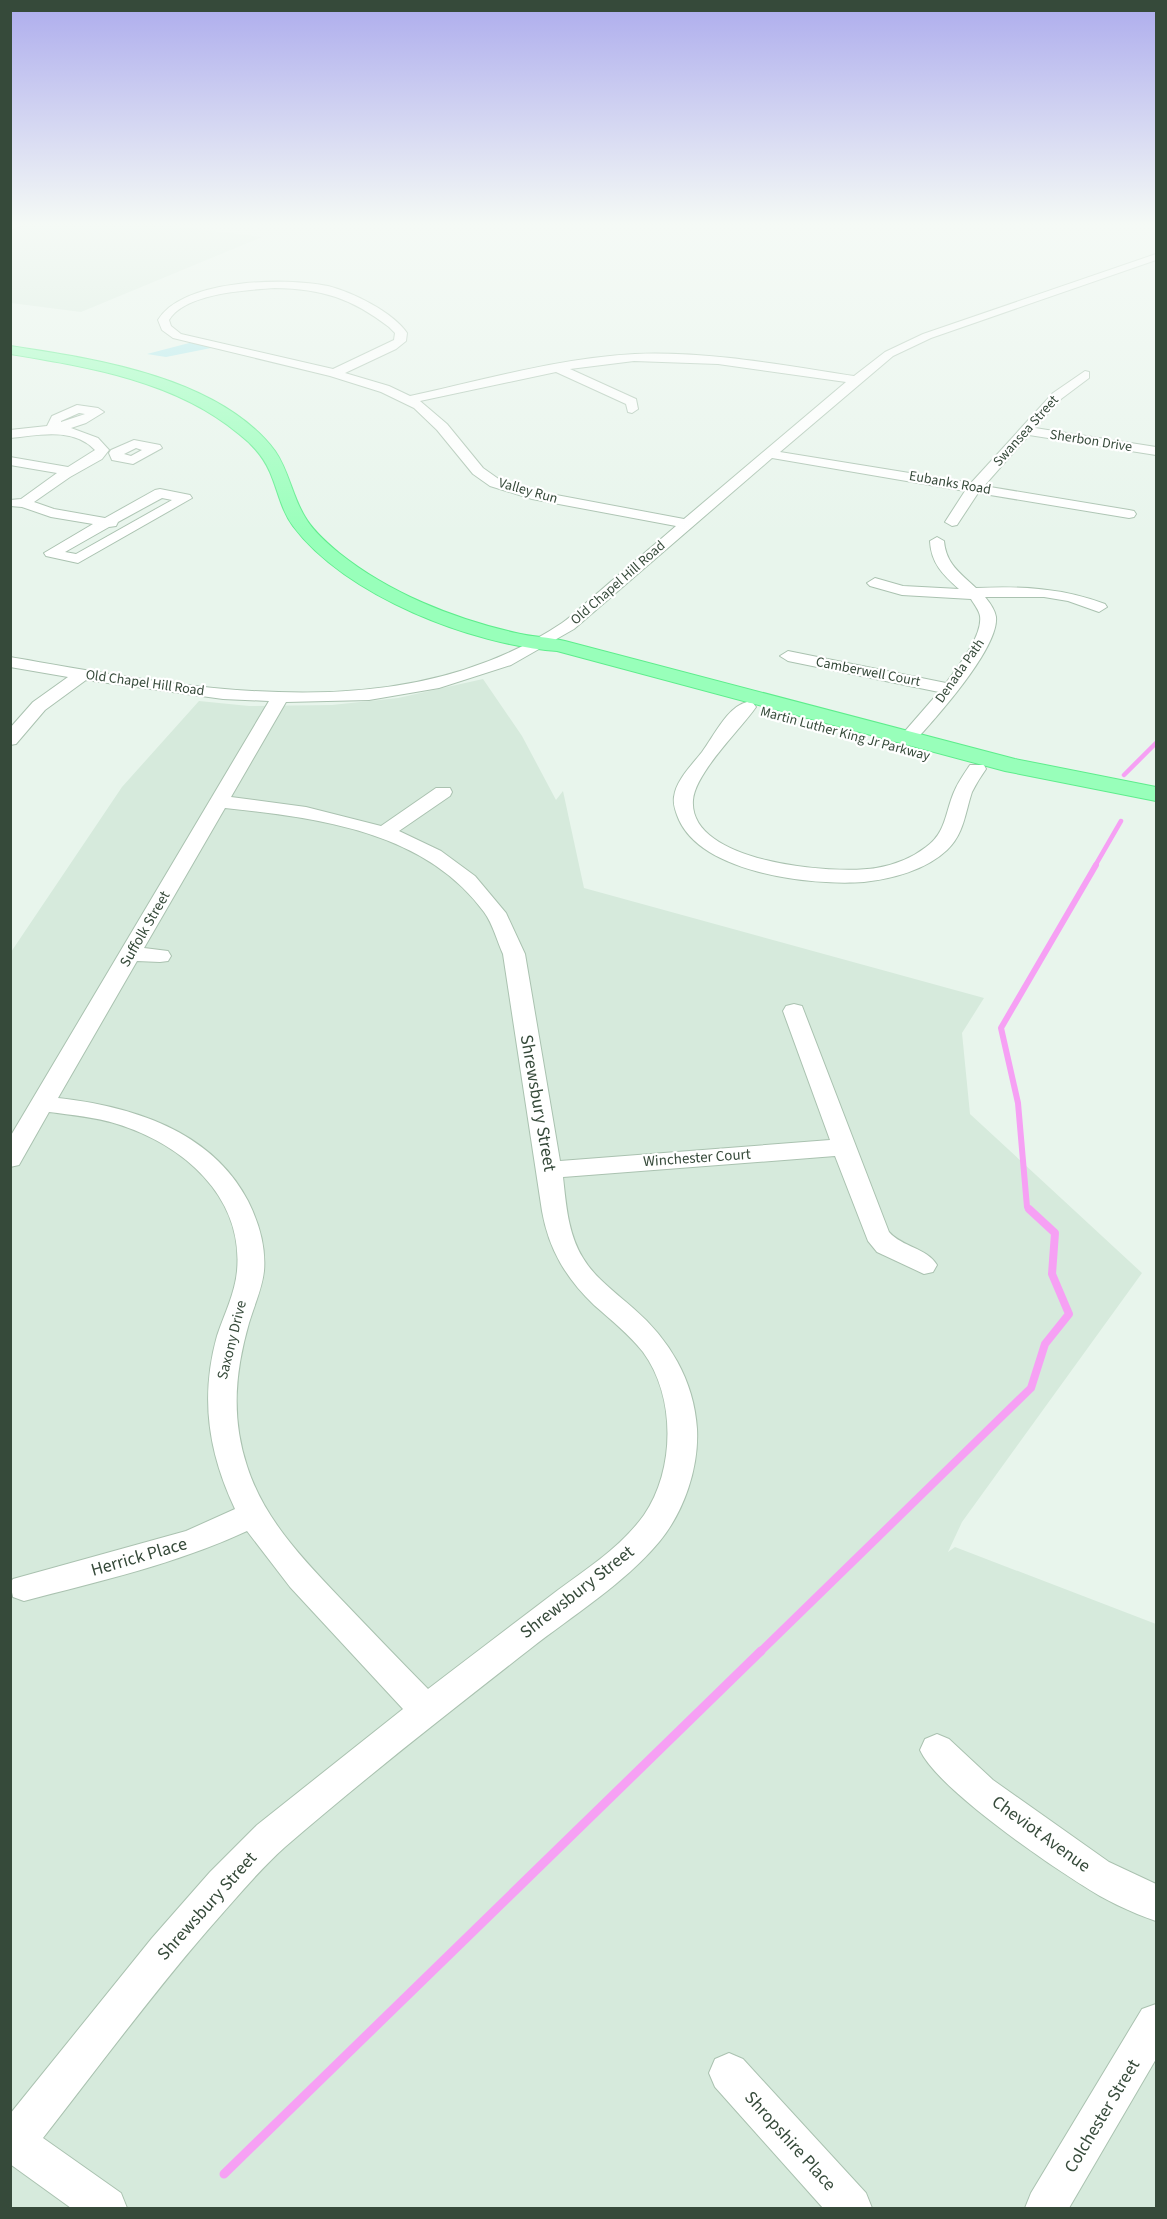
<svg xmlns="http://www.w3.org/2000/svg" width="1167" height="2219" font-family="'Source Sans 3',sans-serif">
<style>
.residential{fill:#d6eadc}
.green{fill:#aee8ec}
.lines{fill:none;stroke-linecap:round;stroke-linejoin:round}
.stream-far3{stroke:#f6a0f4;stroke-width:4.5}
.stream-far2{stroke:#f6a0f4;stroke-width:6}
.stream-far1{stroke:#f6a0f4;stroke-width:8}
.stream{stroke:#f6a0f4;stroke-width:9}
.minor-casing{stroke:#aac2b0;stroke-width:2}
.major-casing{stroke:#5eed8c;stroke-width:2}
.minor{fill:#fff;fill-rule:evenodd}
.major{fill:#98ffba;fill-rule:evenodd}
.labels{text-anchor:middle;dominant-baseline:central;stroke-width:4.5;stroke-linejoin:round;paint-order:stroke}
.far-street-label{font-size:14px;fill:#364a3a;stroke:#fff}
.street-label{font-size:15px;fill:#364a3a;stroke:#fff}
.near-street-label{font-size:18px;fill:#364a3a;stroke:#fff}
</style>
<rect width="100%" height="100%" fill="#e8f5ec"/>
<path class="residential" d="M11,224H157L262,237L81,312L11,303Z
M483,679L522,736L556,800L563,791L584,888L984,998L962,1033L970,1114L1142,1273L962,1522L948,1552L955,1547L1156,1624V2208H11V952L122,787L199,701L249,706L332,705L398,698Z"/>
<path class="green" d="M193,342L216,347L166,357L147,354Z"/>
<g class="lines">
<path class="stream-far3" d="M1124,775L1156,743
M1095,866L1121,821"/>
<path class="stream-far2" d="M1031,1211L1027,1207L1018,1103L1001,1028L1096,865"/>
<path class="stream-far1" d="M759,1653L1031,1388L1045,1344L1069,1314L1052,1274L1055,1233L1029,1209"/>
<path class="stream" d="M224,2174L761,1651"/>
<g class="minor-casing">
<path id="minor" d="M10,224H26L10,230Z
M1156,254V260L931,338L893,356L780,452L971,483L1053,393L1085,371L1089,372V378L1061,399L1035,428L1156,447V455L1029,435L984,486L1129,510L1134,511L1136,514L1134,517L1129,518L978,493L957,525L952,526L945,522L965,491L772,458L574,629L511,665L439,688L369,700L286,702L231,797L306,807L381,826L436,788H450L452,792L450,796L399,831L441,851L475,876L506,913L525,954L560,1161L830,1140L783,1011L786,1006L794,1004L802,1006L889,1232C902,1247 927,1248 937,1265L933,1272L924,1274L877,1252L868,1241L835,1156L563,1177C566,1204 568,1234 583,1258C595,1278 615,1292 633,1308C669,1339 694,1380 697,1429C699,1468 684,1512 659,1542C625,1583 572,1616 530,1649C448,1713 365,1778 285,1847C257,1872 232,1903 207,1931C149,1998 97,2069 43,2138L121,2193L127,2208H71L10,2164V2114L152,1938L210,1872L257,1825L403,1709L290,1587L247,1531C176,1564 100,1581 24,1601L13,1597L10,1583L13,1579L186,1531L235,1509C208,1452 200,1397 217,1336C224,1315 235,1293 237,1271C244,1196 182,1144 117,1124C95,1117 72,1115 49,1112L19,1165L10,1167V1137L269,701L223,699L86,680L45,710L16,744L10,745V728L33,702L68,677L10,667V657C190,688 399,732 562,623C575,614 587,601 600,591C625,569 651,548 676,526L532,499L490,486L473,474L437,430L414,408L381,392L330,376L173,338L162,330L158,320C183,279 286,277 328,286C352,292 393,312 407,333L406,341L396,349L345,373L389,386L410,396C484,380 559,358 635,354C708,351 781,365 854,376L885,352L923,334ZM275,288C323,289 351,298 389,327L395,333L394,340L333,369L181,334L171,326L169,320C185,293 247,290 275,288ZM634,361L718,364L846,382L684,519L535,491L500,480L483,468L447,424L420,401L556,372L626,404L628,412L632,413L638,409L636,399L570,369ZM225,808C318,818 425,831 484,912C493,924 497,941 503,954L542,1211C549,1250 566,1278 594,1305C611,1320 629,1334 643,1352C676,1397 675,1470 644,1515C622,1546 588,1568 558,1590C515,1623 471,1656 428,1689C398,1659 369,1628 340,1598C302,1558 264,1519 247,1466C231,1417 235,1372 249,1323C254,1306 262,1289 264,1271C266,1247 259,1223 248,1201C212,1131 131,1106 58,1098L137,961L160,962L168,961L171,956L168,951L144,948Z
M77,405L98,408L104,412L86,423L71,428L98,438L109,450L102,459L70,477L34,502L54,509L105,518L155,490L160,489L190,495L192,498L78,563L46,556L44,553L93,524L51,517L22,507L10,506V500L21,499L57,473L10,465V457L68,467L95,450C73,427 39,435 10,438V430L47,426L52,416ZM79,413L85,414L61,422V421ZM162,498L172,500L76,554L65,552L109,527L116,526L118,522Z
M134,440L160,445L162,448L133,464L112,460L109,453L111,450ZM136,448L142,450L131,456L124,454Z
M937,537L944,541C946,564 960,573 976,588C1022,586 1062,588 1105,604L1107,607L1099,612L1068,601L1044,597H985C990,603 995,610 996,617C999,648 935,719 914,742H902L899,738L939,692L788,661L780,656L788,651L946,683C957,668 983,636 980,616C979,610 974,604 971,599L902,595L870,586L867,583L875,578L903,586L959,589C943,575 931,563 930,541Z
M747,702L753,703L756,707C740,730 695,773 693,800C688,863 834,875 876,868C894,865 912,858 926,847C946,833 945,813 954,792C958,782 964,774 970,765H984L986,769C981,776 976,784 972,792C965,813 964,834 947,850C926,870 892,879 864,882C811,886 697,873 677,815C675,809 673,804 674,797C676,780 692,765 702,752C714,736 727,707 747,702Z
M937,1734L949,1739L993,1780L1109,1862L1156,1884V1921C1132,1913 1103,1899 1082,1885C1044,1861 937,1788 920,1750L925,1739Z
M1156,2004V2059L1069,2208H1025L1031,2193L1142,2009Z
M729,2053L743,2059L866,2193L872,2208H823L715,2087L709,2073L715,2059Z"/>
</g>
<g class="major-casing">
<path id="major" d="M10,346C95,359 219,377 275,451C289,471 292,496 305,517C313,531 327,543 339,553C389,593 454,619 516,633C532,637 549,637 565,641L1015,759L1156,787V801L1005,771L557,651C473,645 345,596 293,526C281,510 278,490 270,472C263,456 252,444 239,434C176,381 89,367 10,354Z"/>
</g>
<use href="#minor" class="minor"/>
<use href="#major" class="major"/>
</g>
<linearGradient id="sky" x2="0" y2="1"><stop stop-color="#adaced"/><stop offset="0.42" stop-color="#f5faf6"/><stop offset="1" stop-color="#f5faf6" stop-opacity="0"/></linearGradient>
<rect width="1167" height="535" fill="url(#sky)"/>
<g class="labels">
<g class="far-street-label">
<text transform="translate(1026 431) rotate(-48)">Swansea Street</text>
<text transform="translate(1091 441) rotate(9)">Sherbon Drive</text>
<text transform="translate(950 483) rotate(10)">Eubanks Road</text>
<text transform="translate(528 491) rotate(16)">Valley Run</text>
<text transform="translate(618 583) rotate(-41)">Old Chapel Hill Road</text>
<text transform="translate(960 671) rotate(-55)">Denada Path</text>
<text transform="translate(868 672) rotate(11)">Camberwell Court</text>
<text transform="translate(145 683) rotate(8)">Old Chapel Hill Road</text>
<text transform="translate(845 734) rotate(15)">Martin Luther King Jr Parkway</text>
</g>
<g class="street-label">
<text transform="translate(145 929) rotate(-60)">Suffolk Street</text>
<text transform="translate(697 1158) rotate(-4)">Winchester Court</text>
<text transform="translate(232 1340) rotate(-76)">Saxony Drive</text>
</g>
<g class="near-street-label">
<text transform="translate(538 1103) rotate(80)">Shrewsbury Street</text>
<text transform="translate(139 1557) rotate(-16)">Herrick Place</text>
<text transform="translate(577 1592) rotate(-38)">Shrewsbury Street</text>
<text transform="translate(1041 1834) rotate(36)">Cheviot Avenue</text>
<text transform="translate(207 1906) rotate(-48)">Shrewsbury Street</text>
<text transform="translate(1102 2116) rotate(-59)">Colchester Street</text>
<text transform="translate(790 2141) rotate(48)">Shropshire Place</text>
</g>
</g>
<rect width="1167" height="2219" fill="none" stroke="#364a3a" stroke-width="24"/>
</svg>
